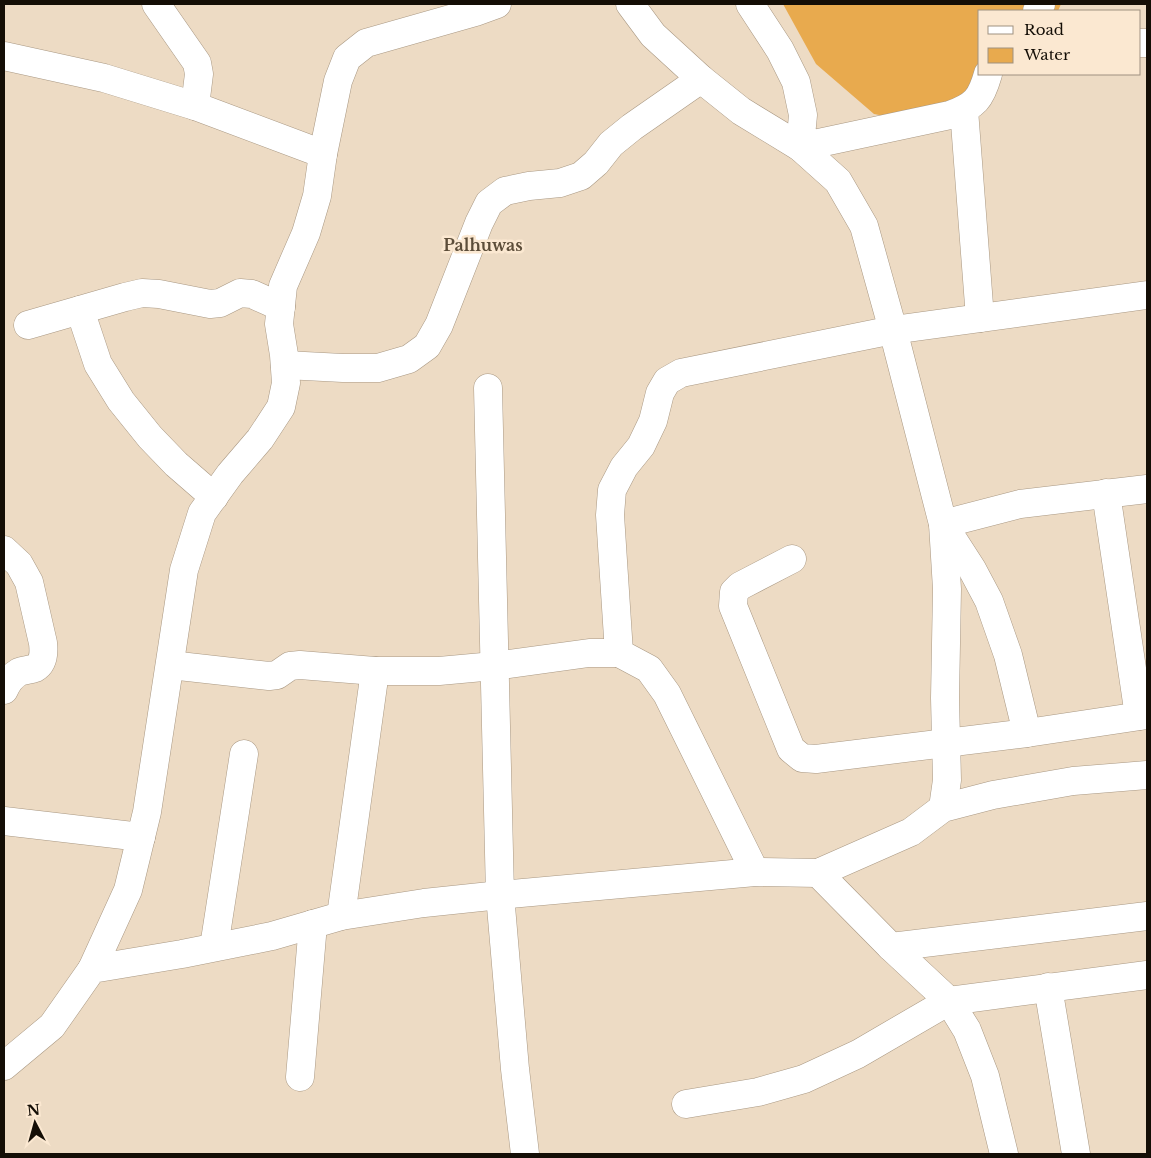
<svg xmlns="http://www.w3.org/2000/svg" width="1151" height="1158" font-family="'Libre Baskerville',serif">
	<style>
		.water { fill: #e8aa4e }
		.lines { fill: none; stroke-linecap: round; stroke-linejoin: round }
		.minor-casing { stroke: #a99883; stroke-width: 29 }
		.minor { stroke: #fff; stroke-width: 28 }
		.labels { text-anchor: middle; stroke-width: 5; stroke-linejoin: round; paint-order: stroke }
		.quarter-label { font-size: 16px; font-weight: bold; fill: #5c4d39; stroke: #fbe8d1 }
	</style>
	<rect width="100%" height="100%" fill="#eddbc4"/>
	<path class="water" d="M783 4H1061L1058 11H980V74H1002L948 128 874 114 816 64Z"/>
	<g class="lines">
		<g class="minor-casing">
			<g id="minor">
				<path d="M156 4 197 63 199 74 195 106"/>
				<path d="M630 4 653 35 701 79 741 111 800 147 838 181 864 226 893 330 943 524 947 589 945 698 947 780 943 808"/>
				<path d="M750 4 780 50 796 82 803 115 800 147 950 115C975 106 981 99 988 74"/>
				<path d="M1037 11 1041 4"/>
				<path d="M1140 43H1147"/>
				<path d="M4 56 104 78 195 106 323 154"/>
				<path d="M964 110 980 318"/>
				<path d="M80 310 98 364 121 401 150 437 176 464 214 497"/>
				<path d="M28 325 125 297 142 293 159 294 210 304 220 303 240 293 252 294 281 307"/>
				<path d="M285 365 343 368H378L409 359 427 346 439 325 479 223 489 203 505 191 529 186 560 183 581 176 596 163 611 144 632 127 701 79"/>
				<path d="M488 388 500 895 515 1069 525 1154"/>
				<path d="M1106 493 1139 716"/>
				<path d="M4 550 19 564 29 582 43 643C44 652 44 663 35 668 30 670 24 670 19 672 12 676 7 683 4 690"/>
				<path d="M792 559 740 586 734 592 733 606 791 749 802 758 816 759 1027 733 1147 715"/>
				<path d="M170 665 269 676 277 675 290 666 300 665 375 671"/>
				<path d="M1027 733 1008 655 989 601 972 569 943 524 1020 504 1147 489"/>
				<path d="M4 821 141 837"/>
				<path d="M755 872 667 694 649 669 619 653 610 515 612 490 624 467 641 446 653 421 660 393 667 381 681 373 893 330 1147 295"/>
				<path d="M818 873 891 947 949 1001 967 1030 985 1076 1004 1154"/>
				<path d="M341 916 375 671H439L494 666 589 653H619"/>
				<path d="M214 947 244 754"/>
				<path d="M891 947 1147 916"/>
				<path d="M92 969 128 890 147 812 184 570 202 513 230 474 260 439 281 407 286 383 284 355 279 324 283 286 306 233 317 196 323 154 338 81 347 58 366 43 475 12 497 4"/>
				<path d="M1048 987 1076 1154"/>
				<path d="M4 1066 52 1026 92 969 182 954 272 936 341 916 424 903 500 895 755 872 818 873 911 832 943 808 993 795 1073 781 1147 775"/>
				<path d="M300 1077 313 924"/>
				<path d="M686 1104 758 1092 804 1079 858 1054 949 1001 1147 975"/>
			</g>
		</g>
		<use href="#minor" class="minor"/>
	</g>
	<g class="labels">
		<g class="quarter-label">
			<text x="483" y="251">Palhuwas</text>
		</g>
	</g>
	<rect width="1151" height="1158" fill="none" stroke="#140e06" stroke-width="10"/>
	<rect x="978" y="10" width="162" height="65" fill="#fbe8d1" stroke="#9f9180"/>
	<rect x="988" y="26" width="25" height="8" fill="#ffffff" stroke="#9f9180"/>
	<text x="1024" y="35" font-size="15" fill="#140e06">Road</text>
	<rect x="988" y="48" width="25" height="15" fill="#e8aa4e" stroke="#9f9180"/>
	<text x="1024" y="60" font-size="15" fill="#140e06">Water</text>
	<g transform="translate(35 1123) rotate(354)" stroke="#fbe8d1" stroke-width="4" paint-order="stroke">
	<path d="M0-4L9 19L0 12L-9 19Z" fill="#140e06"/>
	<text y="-8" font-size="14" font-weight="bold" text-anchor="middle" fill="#140e06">N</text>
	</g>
</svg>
